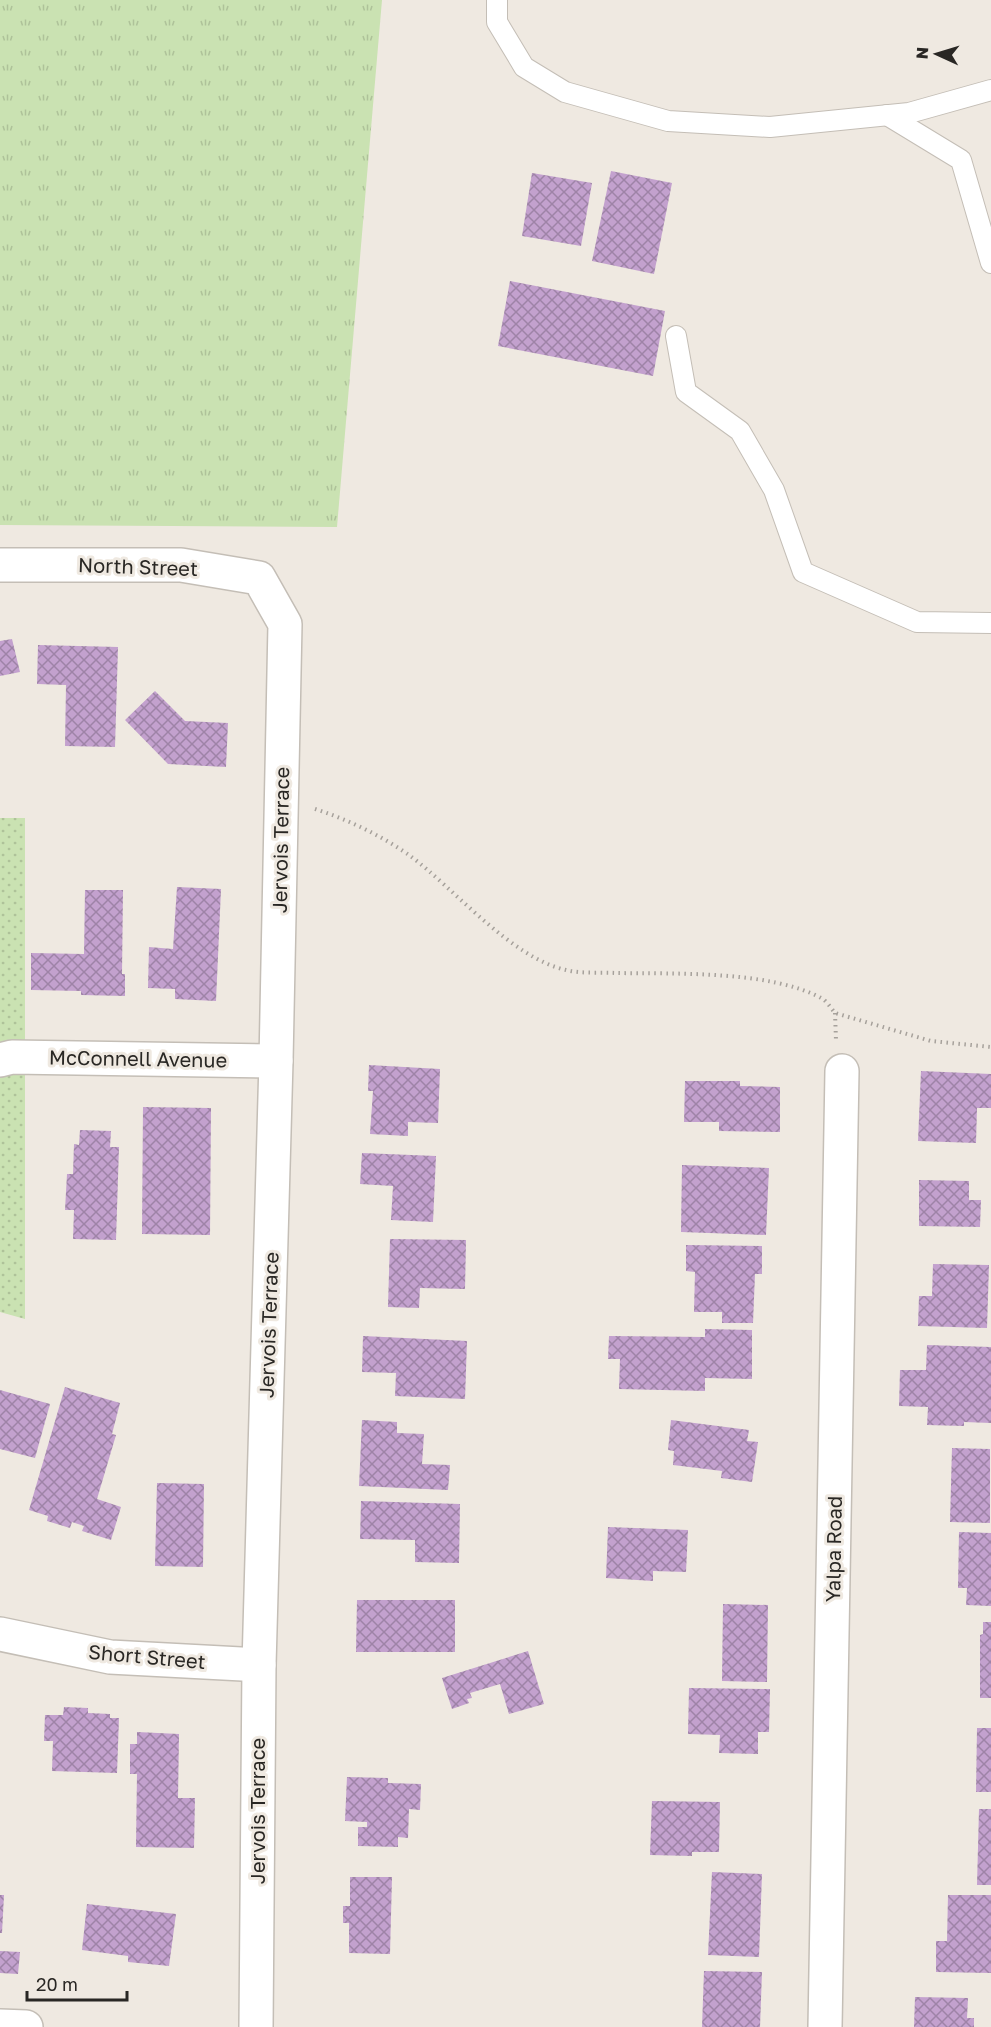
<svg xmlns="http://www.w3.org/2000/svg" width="991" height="2027" font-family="'Golos Text',sans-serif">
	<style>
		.grass { fill: url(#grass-tufts) }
		.park { fill: url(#park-dots) }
		.building { fill: url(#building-cross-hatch) }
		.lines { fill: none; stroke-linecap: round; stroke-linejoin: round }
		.service-casing { stroke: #c4beb6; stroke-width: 22 }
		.minor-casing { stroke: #c4beb6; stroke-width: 36 }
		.path { stroke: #a6a19b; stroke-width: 4; stroke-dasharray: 1.5 4.5; stroke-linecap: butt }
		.service { stroke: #fff; stroke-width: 20 }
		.minor { stroke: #fff; stroke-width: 33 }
		.labels { text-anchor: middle; stroke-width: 6; stroke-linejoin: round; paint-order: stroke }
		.street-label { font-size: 20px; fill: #292724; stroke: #efe9e1 }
	</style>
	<defs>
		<pattern id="grass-tufts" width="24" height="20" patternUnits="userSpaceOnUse" patternTransform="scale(1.5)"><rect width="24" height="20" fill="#cae2b2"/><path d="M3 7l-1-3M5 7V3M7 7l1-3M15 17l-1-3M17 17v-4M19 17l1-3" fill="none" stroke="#aec299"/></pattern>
		<pattern id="park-dots" width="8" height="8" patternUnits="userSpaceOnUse" patternTransform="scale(1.5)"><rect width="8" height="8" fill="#cae2b2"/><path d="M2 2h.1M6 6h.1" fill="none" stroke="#aec299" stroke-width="1.8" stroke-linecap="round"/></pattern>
		<pattern id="building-cross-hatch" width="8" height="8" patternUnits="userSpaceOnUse" patternTransform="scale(1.5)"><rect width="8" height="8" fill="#c3a1ce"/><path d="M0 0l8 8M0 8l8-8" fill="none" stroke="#9e83a7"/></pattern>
	</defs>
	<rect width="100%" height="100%" fill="#efe9e1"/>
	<path class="grass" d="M0 0H382L337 527 0 525Z"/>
	<path class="park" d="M0 818H25V1319L0 1312Z"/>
	<g class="building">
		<path d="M611 171 672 183 654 274 592 261Z"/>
		<path d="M532 173 592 183 581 246 522 236Z"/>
		<path d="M510 281 665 311 653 376 498 346Z"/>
		<path d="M12 639 20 672 0 676V641Z"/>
		<path d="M38 645 118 647 115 747 65 746 66 685 37 684Z"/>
		<path d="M155 691 185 721 228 723 226 767 168 764 125 720Z"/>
		<path d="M177 887 221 889 216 1001 175 999V989L148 988 149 947 173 949Z"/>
		<path d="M85 890H123L122 974H125V996L81 995V991L31 990V953L84 954Z"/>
		<path d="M369 1065 440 1069 438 1123 408 1122V1136L370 1134 373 1091H368Z"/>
		<path d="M921 1071 991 1074V1108H977L976 1143 918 1141Z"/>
		<path d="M685 1081H740V1086L780 1087V1132L719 1131V1122H684Z"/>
		<path d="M143 1107 211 1108 210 1235 142 1234Z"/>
		<path d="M80 1130 111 1131 110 1147H119L116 1240 73 1239 74 1210H65L67 1174H73L74 1144 79 1145Z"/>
		<path d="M362 1153 436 1156 433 1222 391 1220 393 1186 360 1184Z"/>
		<path d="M682 1165 769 1168 766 1235 681 1232Z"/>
		<path d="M919 1180 969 1181V1200H981L980 1227 919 1226Z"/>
		<path d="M390 1239 466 1240 465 1289 420 1288 419 1308 388 1307Z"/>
		<path d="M686 1245 762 1246V1274H755L753 1323H722V1312H694L695 1272 686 1271Z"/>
		<path d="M933 1264 989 1265 987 1328 918 1326 919 1296H932Z"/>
		<path d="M705 1329 752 1330V1379L705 1378V1391L619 1389 620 1359H608L609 1336 705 1337Z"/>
		<path d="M363 1336 467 1341 465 1399 395 1396 396 1373 362 1372Z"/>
		<path d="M927 1345 991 1347V1423L964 1422V1426L927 1425 928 1407 899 1406 900 1370H926Z"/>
		<path d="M65 1387 120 1403 112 1434 116 1435 97 1499 121 1507 111 1540 82 1531 84 1526 72 1522 70 1528 47 1521 48 1516 29 1510Z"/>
		<path d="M0 1390 50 1404 35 1458 0 1449Z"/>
		<path d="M362 1420 397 1422V1433L424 1434 422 1464 450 1465 448 1490 359 1486Z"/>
		<path d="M671 1420 749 1430 747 1441 758 1442 752 1482 721 1478 722 1471 673 1465 674 1451 668 1450Z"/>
		<path d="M952 1448 990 1449V1523L950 1522Z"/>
		<path d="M157 1483 204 1484 203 1567 155 1566Z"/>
		<path d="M361 1501 460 1504 459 1563 415 1562V1540L360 1539Z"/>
		<path d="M608 1527 688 1530 686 1572 653 1571V1581L606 1578Z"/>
		<path d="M959 1532 991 1533V1606L966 1605 967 1588H958Z"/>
		<path d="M357 1600H455V1652H356Z"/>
		<path d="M723 1604 768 1605 767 1682 722 1681Z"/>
		<path d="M983 1622H991V1698H980V1635L983 1634Z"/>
		<path d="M528 1651 544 1704 509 1714 500 1684 470 1693 472 1698 467 1699 469 1703 452 1709 442 1678Z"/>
		<path d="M689 1688 770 1689 769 1732H758V1754L719 1753 720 1735 688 1734Z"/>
		<path d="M64 1707 88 1708V1713L110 1714V1718H119L117 1773 52 1771 53 1741H44L45 1715H63Z"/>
		<path d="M977 1728H991V1792H976Z"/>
		<path d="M137 1732 179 1734 178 1798H195L194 1848 136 1847 137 1774H130V1744H137Z"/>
		<path d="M347 1777 388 1778V1783L421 1784 420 1810 409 1809 408 1838 398 1837V1847L358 1846V1827H367V1822L345 1821Z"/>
		<path d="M652 1801 720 1802 719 1852H692V1856L650 1855Z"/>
		<path d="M979 1809H991V1885H977Z"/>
		<path d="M712 1872 762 1874 759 1957 708 1955Z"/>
		<path d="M350 1877H392L390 1954 349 1953V1923H343V1906H350Z"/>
		<path d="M0 1895H4L2 1933H0Z"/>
		<path d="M948 1895H991V1973L936 1972V1941H947Z"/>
		<path d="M87 1904 176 1914 169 1966 128 1962V1956L82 1950Z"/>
		<path d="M0 1951 20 1952 18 1974 0 1973Z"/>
		<path d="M704 1971 762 1972 760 2027H702Z"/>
		<path d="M915 1997 968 1998 967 2018H974V2027H914Z"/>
	</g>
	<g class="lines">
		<g class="service-casing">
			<g id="service">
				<path d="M497 0V22L524 67 565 92 668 121 770 127 909 113 991 90"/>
				<path d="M887 115 961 160 991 263"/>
				<path d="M676 336 686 392 740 431 774 490 803 572 917 622 991 623"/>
			</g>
		</g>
		<g class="minor-casing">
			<g id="minor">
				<path d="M0 565H181L259 578 285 624 276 1061 259 1665 256 2027"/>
				<path d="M0 1060 12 1057 276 1061"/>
				<path d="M0 1634 110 1657 259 1665"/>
				<path d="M0 2026 26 2027"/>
				<path d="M825 2027 842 1071"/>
			</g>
		</g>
		<g class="path">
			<path d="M315 809C349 820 380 835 409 855 454 888 511 958 566 970 582 974 600 972 616 973 675 974 771 970 823 999 827 1002 831 1008 835 1013L931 1041 991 1047"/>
			<path d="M835 1013 836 1040"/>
		</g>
		<use href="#service" class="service"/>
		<use href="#minor" class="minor"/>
	</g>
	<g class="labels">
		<g class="street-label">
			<text transform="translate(138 567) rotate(2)" y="7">North Street</text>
			<text transform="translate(281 840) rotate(-89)" y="7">Jervois Terrace</text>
			<text transform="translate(138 1059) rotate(1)" y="7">McConnell Avenue</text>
			<text transform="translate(269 1325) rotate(-88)" y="7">Jervois Terrace</text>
			<text transform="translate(834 1549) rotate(-89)" y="7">Yalpa Road</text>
			<text transform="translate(147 1657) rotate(5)" y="7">Short Street</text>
			<text transform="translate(258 1811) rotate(-90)" y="7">Jervois Terrace</text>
		</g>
	</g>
	<g transform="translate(937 54) rotate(274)" stroke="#efe9e1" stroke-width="4.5" paint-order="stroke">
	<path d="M0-4.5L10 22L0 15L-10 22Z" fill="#292724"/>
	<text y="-9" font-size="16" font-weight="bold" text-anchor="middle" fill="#292724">N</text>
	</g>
	<path d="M27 1991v9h100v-9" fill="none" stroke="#292724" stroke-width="3"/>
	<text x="36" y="1991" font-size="18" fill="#292724" stroke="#efe9e1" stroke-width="4.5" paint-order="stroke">20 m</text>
</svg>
